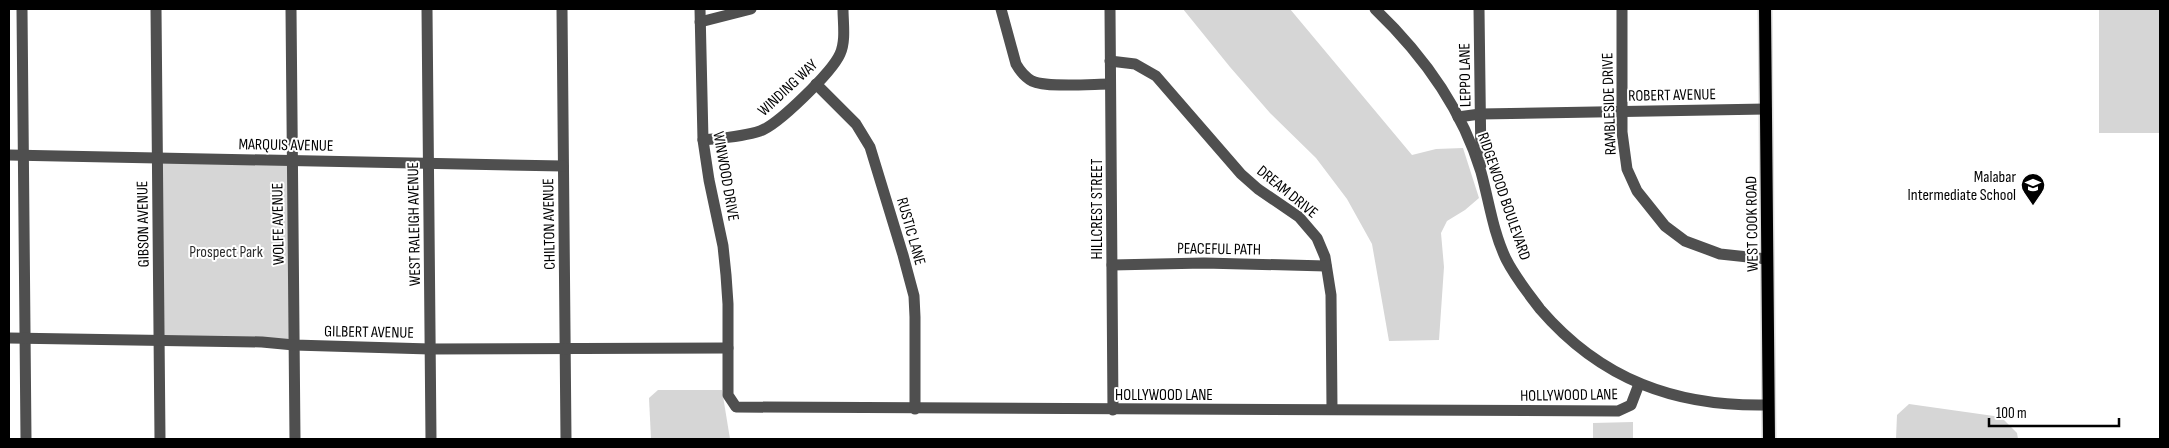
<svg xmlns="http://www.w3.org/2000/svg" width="2169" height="448" font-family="'Sofia Sans Condensed',sans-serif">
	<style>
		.green { fill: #d6d6d6 }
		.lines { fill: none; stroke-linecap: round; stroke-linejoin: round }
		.major-casing { stroke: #dbdbdb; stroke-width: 15 }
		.minor { stroke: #4f4f4f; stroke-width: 11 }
		.major { stroke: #000; stroke-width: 12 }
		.labels { text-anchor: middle; stroke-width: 4; stroke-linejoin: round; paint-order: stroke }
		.street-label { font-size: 16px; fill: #000; stroke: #fff }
		.poi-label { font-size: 16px; fill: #000; stroke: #fff; text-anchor: end }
		.park-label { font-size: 16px; fill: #2d2d2d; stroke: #fff }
	</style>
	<rect width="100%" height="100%" fill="#fff"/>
	<g class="green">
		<path d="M1183 9H1290L1412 155 1436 149 1463 148 1479 198 1465 210 1447 221 1441 233 1444 267 1439 340 1389 341 1372 244 1347 199 1316 158 1270 113 1230 67Z"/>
		<rect x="2099" y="9" width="61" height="124"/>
		<path d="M157 157 293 161 294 345 159 341Z"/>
		<path d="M658 390H722L730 439H651L649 398Z"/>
		<path d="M1909 404 2001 417 2017 433 2018 439H1896L1897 415Z"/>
		<path d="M1633 422V439H1593V423Z"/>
	</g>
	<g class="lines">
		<g class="major-casing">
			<path id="major" d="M1765 9 1769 439"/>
		</g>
		<g class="minor">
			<path d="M22 9 26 439"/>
			<path d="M156 9 160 439"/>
			<path d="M291 9 295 439"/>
			<path d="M427 9 431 439"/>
			<path d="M562 9 566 439"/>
			<path d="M700 9 703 140 709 180 723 246 726 275 728 304V395L736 407 1618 411 1631 405 1639 384"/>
			<path d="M1001 9 1016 64C1020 71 1025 77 1032 81 1046 88 1093 84 1110 84"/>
			<path d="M1110 9 1113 410"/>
			<path d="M1375 9C1422 54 1462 109 1481 172 1489 201 1493 232 1506 259 1515 277 1528 293 1540 309 1601 380 1676 407 1768 405"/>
			<path d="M1479 9 1481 165"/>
			<path d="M1622 9V132L1627 169 1637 191 1665 226 1685 241 1720 254 1767 259"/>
			<path d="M700 22 751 9"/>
			<path d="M1110 61 1135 64 1156 76 1241 174 1258 189 1299 217 1317 238 1325 257 1331 295 1332 409"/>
			<path d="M816 84 856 124 870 147 903 255 914 296 915 317V409"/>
			<path d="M1458 117 1480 114 1766 109"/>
			<path d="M703 140C722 138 742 137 760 131 778 125 832 72 840 54 846 41 843 23 843 9"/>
			<path d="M9 155 563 166"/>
			<path d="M1112 265 1204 263 1326 266"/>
			<path d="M9 338 262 342 294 345 430 349 728 348"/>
		</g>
		<use href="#major" class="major"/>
	</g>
	<defs>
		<g id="school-pin" transform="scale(1.25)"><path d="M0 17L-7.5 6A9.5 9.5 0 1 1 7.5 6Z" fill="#000" stroke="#fff"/><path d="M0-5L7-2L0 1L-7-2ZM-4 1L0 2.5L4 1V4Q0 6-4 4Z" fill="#fff"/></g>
	</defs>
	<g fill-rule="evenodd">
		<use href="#school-pin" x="2033" y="185"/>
	</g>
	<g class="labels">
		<g class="street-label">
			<text transform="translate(1464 75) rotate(-91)" y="6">LEPPO LANE</text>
			<text transform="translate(787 87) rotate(-43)" y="6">WINDING WAY</text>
			<text transform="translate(1672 94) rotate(-1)" y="6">ROBERT AVENUE</text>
			<text transform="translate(1608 104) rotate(-92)" y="6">RAMBLESIDE DRIVE</text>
			<text transform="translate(286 144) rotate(1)" y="6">MARQUIS AVENUE</text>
			<text transform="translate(727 176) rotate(80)" y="6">WINWOOD DRIVE</text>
			<text transform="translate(1288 191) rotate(39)" y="6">DREAM DRIVE</text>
			<text transform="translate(1505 196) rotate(71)" y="6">RIDGEWOOD BOULEVARD</text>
			<text transform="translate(1096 209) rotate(-90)" y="6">HILLCREST STREET</text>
			<text transform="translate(142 224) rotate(-91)" y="6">GIBSON AVENUE</text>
			<text transform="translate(277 224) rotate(-91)" y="6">WOLFE AVENUE</text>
			<text transform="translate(413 224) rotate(-91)" y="6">WEST RALEIGH AVENUE</text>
			<text transform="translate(548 224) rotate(-91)" y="6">CHILTON AVENUE</text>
			<text transform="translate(1751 224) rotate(-91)" y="6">WEST COOK ROAD</text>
			<text transform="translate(912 231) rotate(74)" y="6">RUSTIC LANE</text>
			<text transform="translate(1219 248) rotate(1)" y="6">PEACEFUL PATH</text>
			<text transform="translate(369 331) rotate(1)" y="6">GILBERT AVENUE</text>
			<text x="1164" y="400">HOLLYWOOD LANE</text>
			<text transform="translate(1569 394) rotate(-1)" y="6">HOLLYWOOD LANE</text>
		</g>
		<g class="poi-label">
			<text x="2016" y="182">Malabar<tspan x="2016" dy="18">Intermediate School</tspan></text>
		</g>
		<g class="park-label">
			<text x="226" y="257">Prospect Park</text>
		</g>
	</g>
	<rect width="2169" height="448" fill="none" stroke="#000000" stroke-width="20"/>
	<path d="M1989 418v8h130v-8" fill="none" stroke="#000000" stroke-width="2.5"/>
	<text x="1996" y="418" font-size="15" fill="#000000" stroke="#ffffff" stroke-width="4" paint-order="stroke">100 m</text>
</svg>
